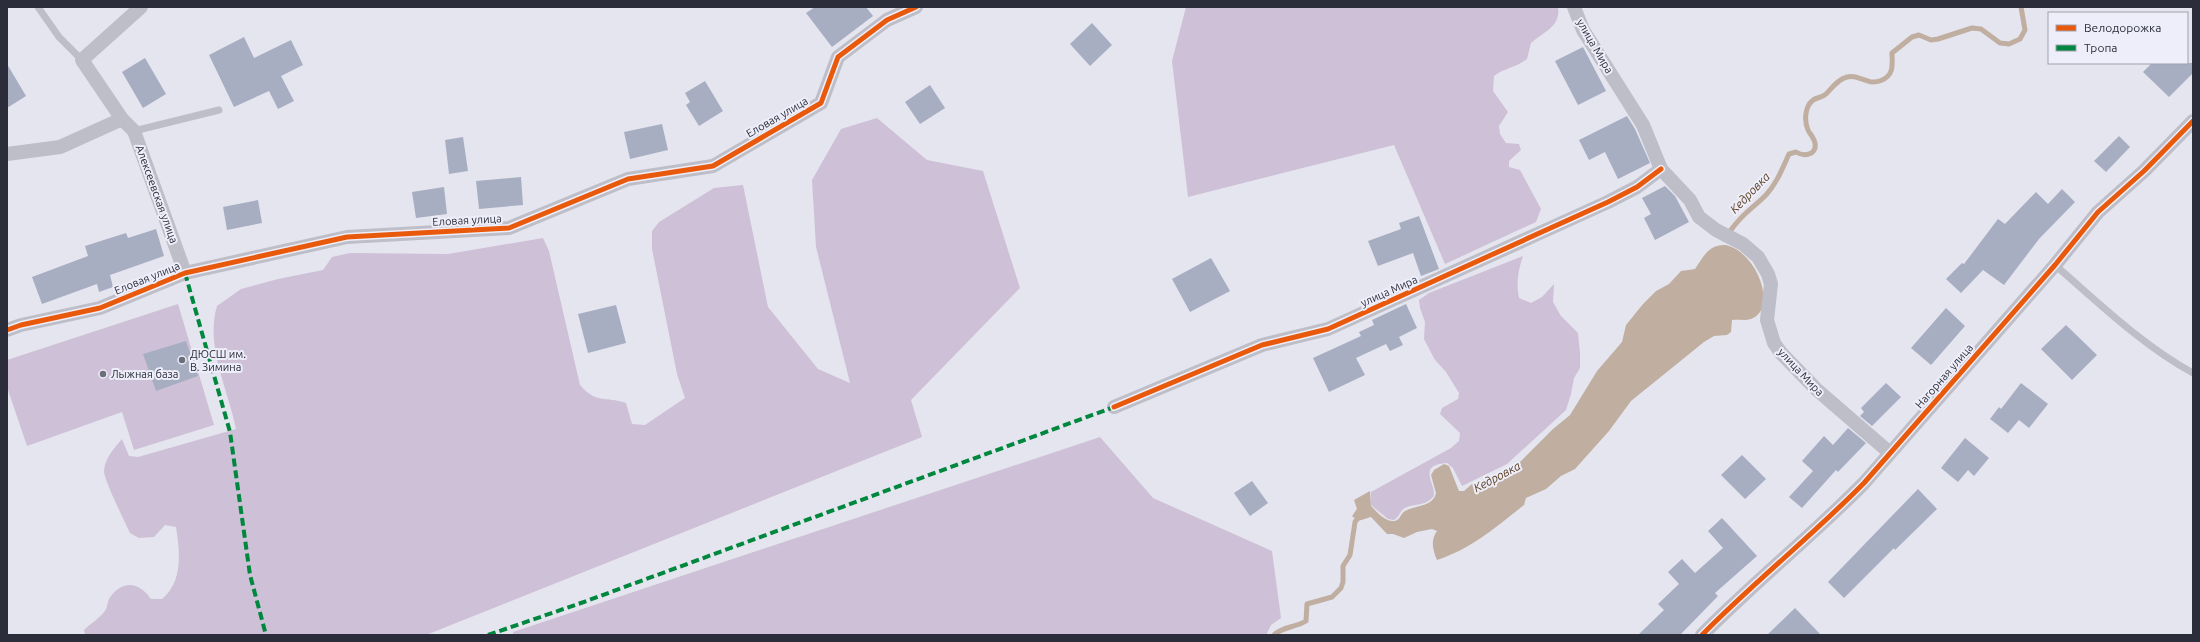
<svg xmlns="http://www.w3.org/2000/svg" width="2200" height="642" font-family="Ubuntu,sans-serif">
	<style>
		.green { fill: #cec0d6 }
		.water { fill: #c0afa1 }
		.lines { fill: none; stroke-linecap: round; stroke-linejoin: round }
		.stream { stroke: #c0afa1; stroke-width: 5 }
		.building { fill: #a7aec2 }
		.service { stroke: #bebec8; stroke-width: 7 }
		.minor { stroke: #bebec8; stroke-width: 14 }
		.quiet { stroke: #00873e; stroke-width: 4; stroke-dasharray: 8 4; stroke-linecap: butt }
		.cycleway-casing { stroke: #eeeefa; stroke-width: 8 }
		.cycleway { stroke: #e8590c; stroke-width: 5 }
		.poi-dot { fill: #6c6e79; stroke: #eeeefa; stroke-width: 1.5 }
		.labels { text-anchor: middle; stroke-width: 4; stroke-linejoin: round; paint-order: stroke }
		.street-label { font-size: 11px; fill: #2b2e3a; stroke: #eeeefa }
		.poi-label { font-size: 11px; fill: #2b2e3a; stroke: #eeeefa; text-anchor: start }
		.water-label { font-size: 12px; font-style: italic; fill: #5b3f21; stroke: #eeeefa }
	</style>
	<rect width="100%" height="100%" fill="#e5e5ef"/>
	<g class="green">
		<path d="M1186 7H1558C1561 27 1543 32 1531 43L1527 59C1515 68 1504 68 1494 76L1493 91 1508 112 1499 126 1500 134 1506 143 1519 144 1521 150 1509 161V167L1520 170 1541 209 1536 222 1445 264 1394 145 1188 197 1172 61Z"/>
		<path d="M877 118 927 160 983 171 1020 288 911 400 922 437 426 635H85L84 630C90 624 100 618 105 611 108 607 107 600 111 596 124 579 140 583 151 599H162C183 582 180 552 176 527L165 525 154 537 139 538 130 533C125 522 104 480 104 471 105 458 114 448 122 439L129 456 138 457 236 429C228 389 205 346 217 306L241 289 278 279 323 270 332 257 350 253 448 254 543 238 549 251 580 385C596 404 605 396 626 403L632 424 645 425 685 398 677 374 652 249V231L659 222 714 188 743 185 768 307 818 369 850 383 816 247 812 180 841 129Z"/>
		<path d="M1523 256C1518 271 1516 282 1519 298L1531 303 1542 297 1554 284 1553 302 1561 316 1578 333 1580 353V368L1574 378 1571 394 1566 410 1507 464 1462 486 1453 468 1447 463C1414 465 1439 487 1433 497 1427 505 1415 504 1407 507 1399 510 1400 517 1394 520L1388 519 1371 505V492L1451 448 1459 441 1460 433 1440 414 1442 408 1458 399 1459 393 1446 372 1435 360 1424 339 1425 322 1420 308 1419 300 1429 293Z"/>
		<path d="M178 304 214 425 134 450 122 412 27 446 7 387V360Z"/>
		<path d="M1100 437 1153 498 1272 551 1281 618 1271 625 1266 635H514L513 632Z"/>
	</g>
	<path class="water" d="M1725 245C1756 250 1779 309 1751 319 1745 321 1739 319 1732 320L1731 332 1727 335 1714 336 1704 342 1631 401 1609 431 1575 469 1561 476 1546 489 1526 498 1524 505C1496 527 1471 549 1437 560 1433 550 1430 541 1437 531L1432 529 1417 532 1404 538 1393 534H1387L1371 517 1358 521 1352 516 1357 509 1354 500 1370 491 1371 506C1376 511 1385 522 1394 521 1400 521 1400 514 1405 511 1416 505 1433 507 1436 493L1431 475 1434 470 1444 464 1449 466 1459 491H1464L1472 484 1504 472 1518 464 1553 429 1570 415 1597 371 1622 342 1626 325 1643 304 1656 291 1669 284 1681 271 1695 269C1704 256 1708 245 1725 245Z"/>
	<g class="lines">
		<g class="stream">
			<path d="M1731 230C1742 214 1753 208 1766 195 1777 183 1782 169 1789 154L1796 152C1804 157 1817 155 1815 143 1814 138 1810 134 1808 130 1804 121 1805 107 1812 101 1816 97 1822 98 1826 94 1832 88 1838 79 1847 77 1855 75 1860 79 1868 81 1875 84 1888 80 1891 71 1893 66 1892 58 1892 53L1912 37 1919 35 1931 40 1938 39 1972 28 1981 29 2000 43 2009 44 2020 39 2025 30 2021 7"/>
			<path d="M1274 635C1283 626 1295 628 1306 621L1307 604 1332 597 1341 588 1343 582V566L1350 555 1355 522 1360 515"/>
		</g>
	</g>
	<g class="building">
		<path d="M815 7H866L873 16 832 47 806 13Z"/>
		<path d="M1092 23 1112 45 1090 66 1070 44Z"/>
		<path d="M244 37 254 58 291 40 303 65 281 76 294 101 278 109 269 91 234 107 209 55Z"/>
		<path d="M1583 47 1606 91 1578 105 1555 61Z"/>
		<path d="M145 58 166 94 143 108 122 72Z"/>
		<path d="M2152 63H2193V73L2169 97 2143 72Z"/>
		<path d="M7 64 26 96 7 108Z"/>
		<path d="M705 81 723 111 699 126 686 105 690 102 685 93Z"/>
		<path d="M930 85 945 108 920 124 905 102Z"/>
		<path d="M1627 116 1635 129 1650 163 1618 179 1605 152 1589 160 1579 140Z"/>
		<path d="M662 124 668 150 630 159 624 132Z"/>
		<path d="M2119 136 2130 147 2106 172 2094 161Z"/>
		<path d="M463 137 468 171 449 174 445 140Z"/>
		<path d="M521 177 523 205 479 209 476 181Z"/>
		<path d="M1665 186 1675 196 1689 222 1655 240 1644 218 1651 214 1642 198Z"/>
		<path d="M444 187 447 214 416 218 412 192Z"/>
		<path d="M2062 189 2075 202 2039 239 2004 285 1983 270 1961 293 1946 279 1962 263 1964 264 1998 219 2005 224 2036 192 2048 204Z"/>
		<path d="M258 200 262 223 227 230 223 207Z"/>
		<path d="M1419 216 1439 269 1421 276 1413 253 1378 266 1368 241 1401 229 1399 223Z"/>
		<path d="M156 229 164 256 110 275 113 287 99 292 97 284 42 304 32 277 88 256 85 246 126 233 128 238Z"/>
		<path d="M1211 258 1230 291 1190 312 1172 279Z"/>
		<path d="M1406 304 1417 328 1399 337 1403 345 1390 351 1386 344 1356 358 1365 375 1329 392 1313 358 1361 336 1359 332 1374 325 1372 320Z"/>
		<path d="M616 305 626 343 588 353 578 314Z"/>
		<path d="M1946 308 1965 326 1931 365 1911 348Z"/>
		<path d="M2066 325 2097 355 2072 380 2041 349Z"/>
		<path d="M186 341 198 376 156 391 143 354Z"/>
		<path d="M1886 383 1901 397 1872 426 1860 416 1864 412 1861 408Z"/>
		<path d="M2021 383 2048 404 2029 428 2019 420 2008 433 1990 419 1999 407 2001 409Z"/>
		<path d="M1848 428 1866 443 1838 472 1836 470 1802 508 1789 497 1813 471 1802 461 1824 436 1833 445Z"/>
		<path d="M1965 438 1989 458 1974 476 1968 470 1958 482 1941 468Z"/>
		<path d="M1742 455 1766 479 1745 499 1721 475Z"/>
		<path d="M1252 481 1268 503 1250 516 1234 493Z"/>
		<path d="M1918 489 1937 509 1895 550 1894 548 1844 598 1828 582Z"/>
		<path d="M1722 518 1757 556 1715 593 1718 596 1680 635H1638L1664 610 1658 604 1679 584 1668 572 1682 559 1695 573 1723 548 1708 531Z"/>
		<path d="M1795 608 1821 635H1767Z"/>
	</g>
	<g class="lines">
		<g class="service">
			<path d="M38 7 59 37 82 60"/>
			<path d="M134 131 219 110"/>
			<path d="M2055 265C2099 303 2142 345 2193 373"/>
		</g>
		<g class="minor">
			<path d="M141 7 82 60 122 119 134 131 185 273"/>
			<path d="M1574 7 1583 30 1643 125 1661 169 1690 200 1699 217 1716 230 1743 244 1758 257 1768 274 1771 284 1767 320 1774 343 1781 353 1816 389 1890 453"/>
			<path d="M7 154 60 147 122 119"/>
			<path d="M7 330 21 325 100 308 185 273 347 237 509 228 628 179 713 166 821 103 838 57 887 20 916 7"/>
			<path d="M1114 407 1262 345 1328 329 1608 202 1637 187 1661 169"/>
			<path d="M1702 635C1754 582 1812 536 1864 483L2055 265 2098 212 2144 171 2193 121"/>
		</g>
		<g class="quiet">
			<path d="M185 273 230 432 250 575 266 635"/>
			<path d="M488 635 581 603 1114 407"/>
		</g>
		<g class="cycleway-casing">
			<g id="cycleway">
				<path d="M7 330 21 325 100 308 185 273 347 237 509 228 628 179 713 166 821 103 838 57 887 20 916 7"/>
				<path d="M1114 407 1262 345 1328 329 1608 202 1637 187 1661 169"/>
				<path d="M1702 635C1754 582 1812 536 1864 483L2055 265 2098 212 2144 171 2193 121"/>
			</g>
		</g>
		<use href="#cycleway" class="cycleway"/>
	</g>
	<g class="poi-dot">
		<circle cx="182" cy="360" r="4"/>
		<circle cx="103" cy="374" r="4"/>
	</g>
	<g class="labels">
		<g class="street-label">
			<text transform="translate(1595 46) rotate(60)" y="4">улица Мира</text>
			<text transform="translate(777 117) rotate(-30)" y="4">Еловая улица</text>
			<text transform="translate(157 194) rotate(70)" y="4">Алексеевская улица</text>
			<text transform="translate(467 220) rotate(-3)" y="4">Еловая улица</text>
			<text transform="translate(147 278) rotate(-22)" y="4">Еловая улица</text>
			<text transform="translate(1389 291) rotate(-24)" y="4">улица Мира</text>
			<text transform="translate(1801 372) rotate(47)" y="4">улица Мира</text>
			<text transform="translate(1944 376) rotate(-49)" y="4">Нагорная улица</text>
		</g>
		<g class="poi-label">
			<text x="190" y="358">ДЮСШ им.<tspan x="190" dy="13">В. Зимина</tspan></text>
			<text x="111" y="378">Лыжная база</text>
		</g>
		<g class="water-label">
			<text transform="translate(1750 193) rotate(-46)" y="4">Кедровка</text>
			<text transform="translate(1497 477) rotate(-28)" y="4">Кедровка</text>
		</g>
	</g>
	<rect width="2200" height="642" fill="none" stroke="#2b2e3a" stroke-width="16"/>
	<rect x="2048" y="12" width="140" height="52" fill="#eeeefa" stroke="#a0a1ad"/>
	<rect x="2056" y="25" width="20" height="6" fill="#e8590c" stroke="#a0a1ad"/>
	<text x="2084" y="32" font-size="12" fill="#2b2e3a">Велодорожка</text>
	<rect x="2056" y="45" width="20" height="6" fill="#00873e" stroke="#a0a1ad"/>
	<text x="2084" y="52" font-size="12" fill="#2b2e3a">Тропа</text>
</svg>
